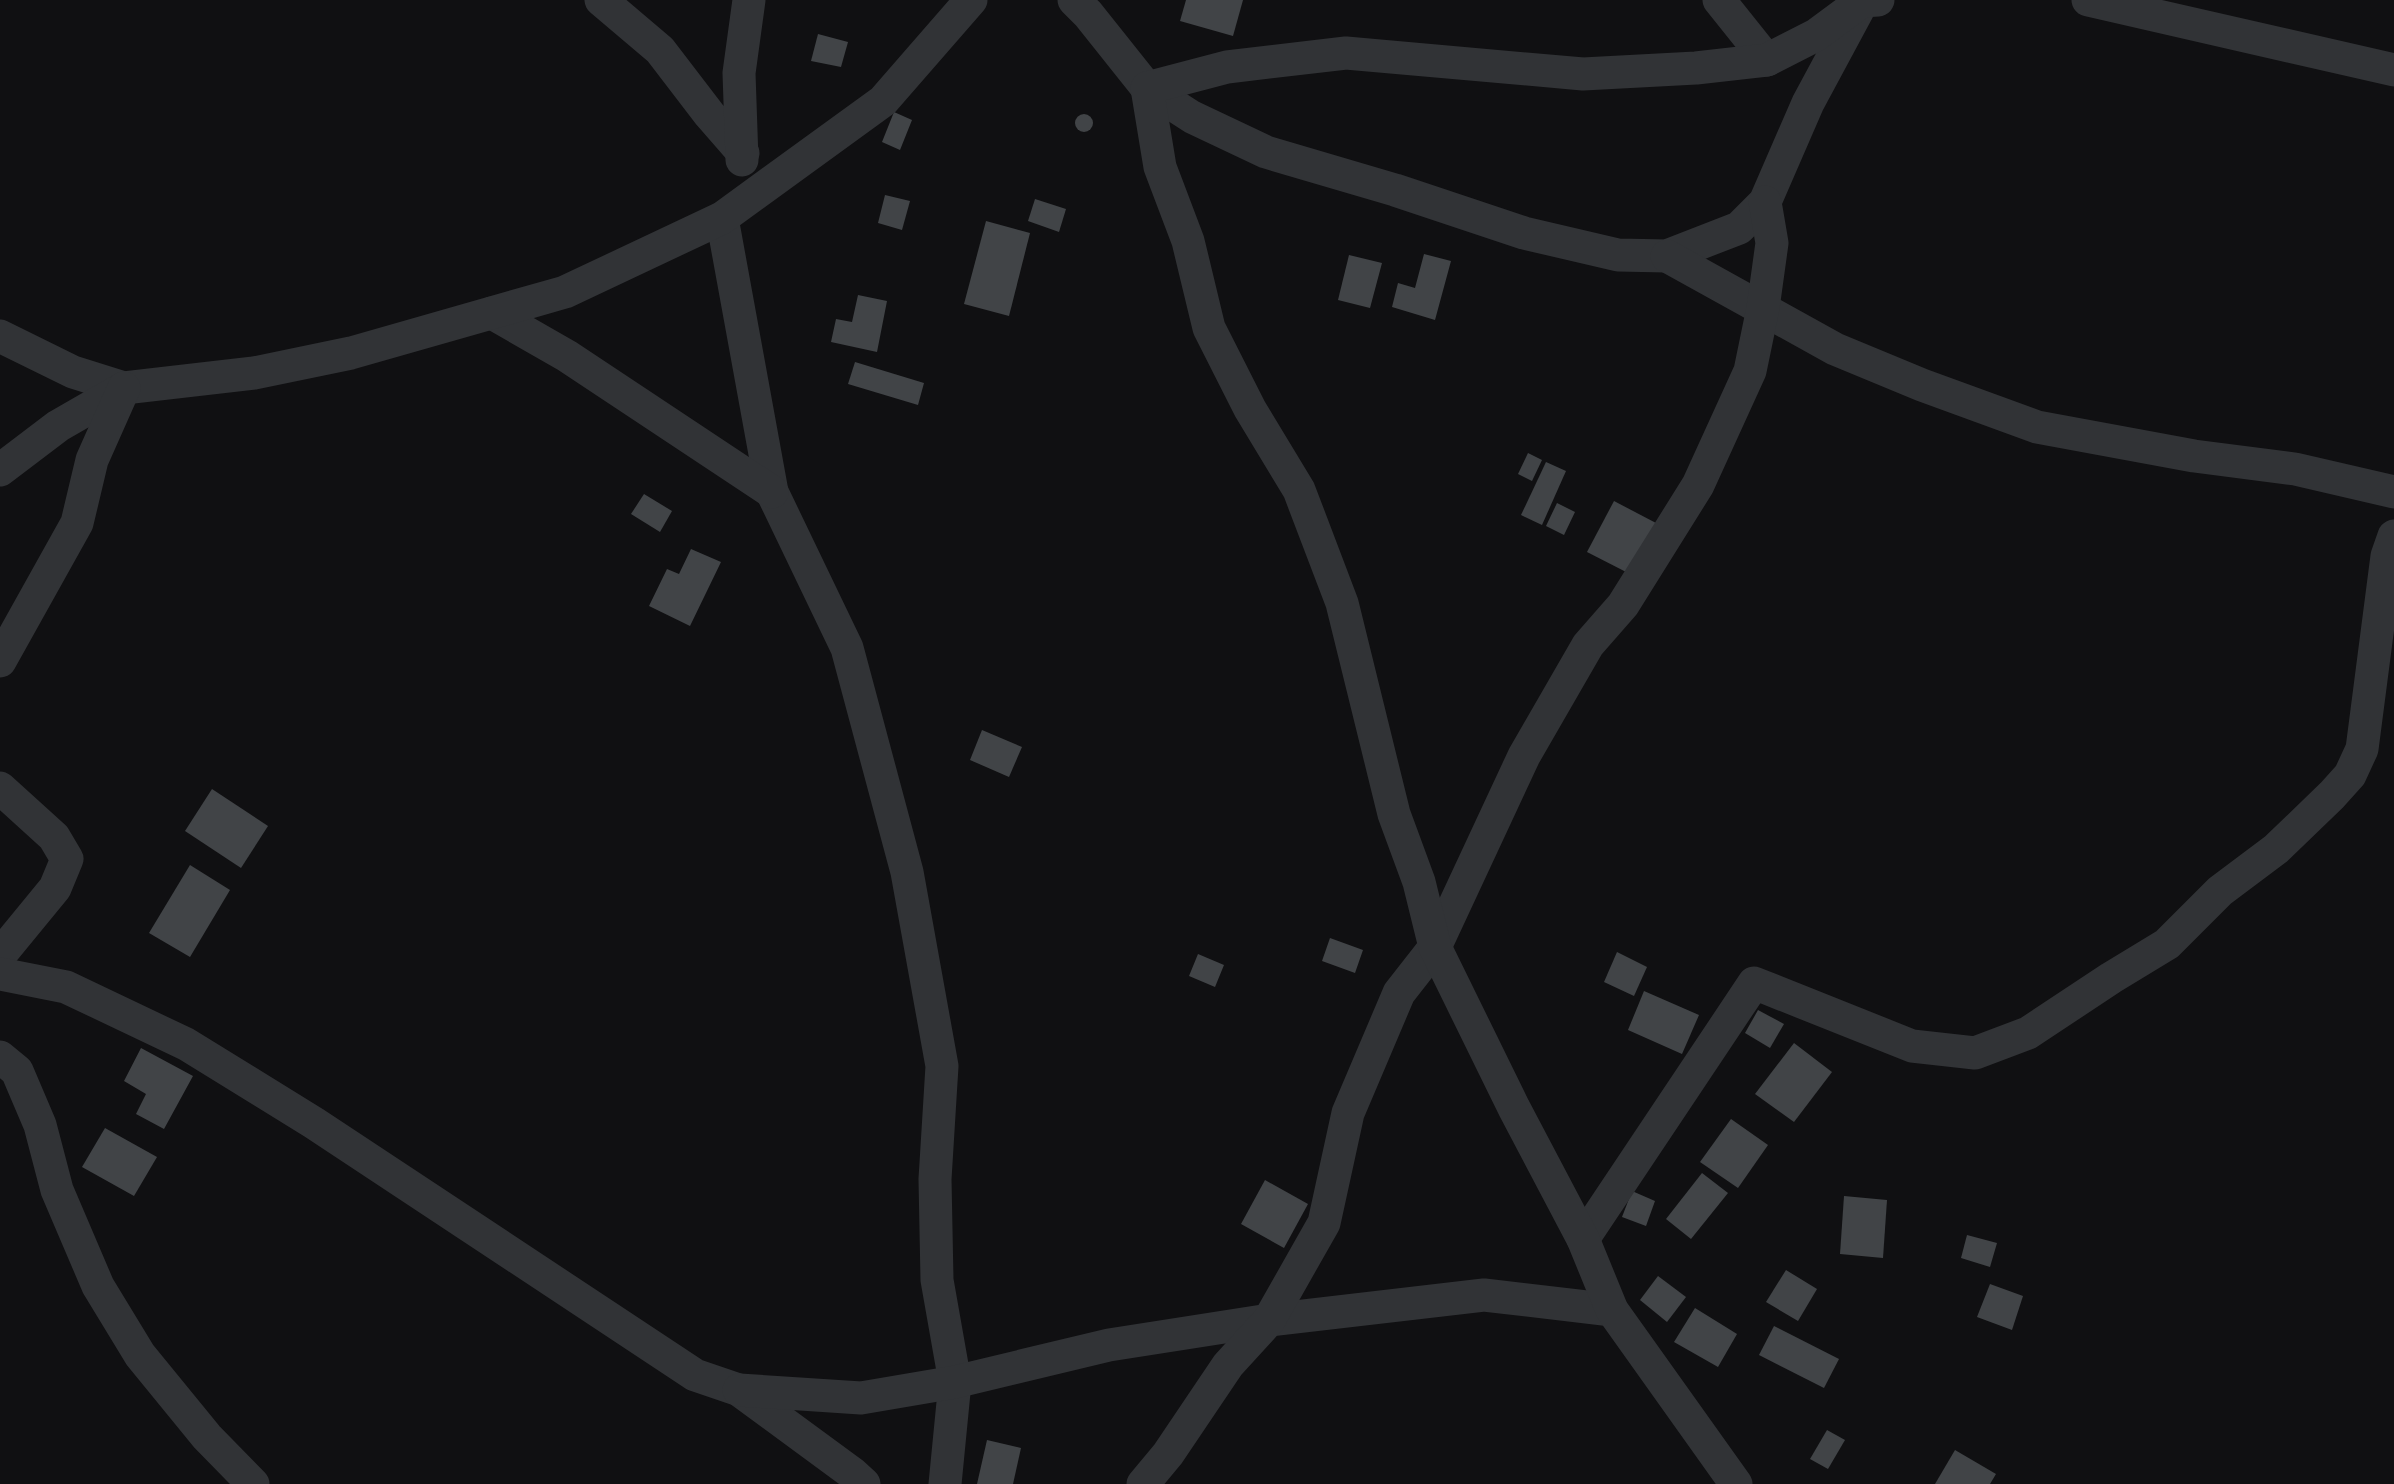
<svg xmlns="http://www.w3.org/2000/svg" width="2394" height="1484" font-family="'Fira Sans Condensed',sans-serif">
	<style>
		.building { fill: #414447 }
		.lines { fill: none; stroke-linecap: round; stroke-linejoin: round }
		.street { stroke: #313336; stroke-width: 33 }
	</style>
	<rect width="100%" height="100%" fill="#101012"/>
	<g class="building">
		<path d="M1186 0H1243L1233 36 1180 21Z"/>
		<path d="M818 34 848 42 841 67 811 61Z"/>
		<path d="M894 112 912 120 900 150 882 142Z"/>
		<circle cx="1084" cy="123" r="9"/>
		<path d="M885 195 910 201 902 230 878 223Z"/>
		<path d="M1035 199 1066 209 1059 232 1028 221Z"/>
		<path d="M986 221 1030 233 1009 316 964 304Z"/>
		<path d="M1424 254 1451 261 1435 320 1392 307 1398 283 1415 288Z"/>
		<path d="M1349 255 1382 263 1370 308 1338 300Z"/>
		<path d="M858 295 887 301 877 352 831 342 836 319 852 322Z"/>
		<path d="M855 362 924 383 918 405 848 384Z"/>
		<path d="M1528 453 1542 460 1532 481 1518 474Z"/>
		<path d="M1546 462 1566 471 1542 525 1521 515Z"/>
		<path d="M644 494 672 511 660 532 631 514Z"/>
		<path d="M1614 501 1656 523 1630 574 1587 552Z"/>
		<path d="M1557 503 1575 512 1564 535 1546 526Z"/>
		<path d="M691 549 721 562 690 626 649 606 667 569 679 574Z"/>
		<path d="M982 730 1022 747 1009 777 970 760Z"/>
		<path d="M212 789 268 826 241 868 185 831Z"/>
		<path d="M190 865 230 890 190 957 149 933Z"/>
		<path d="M1330 938 1363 950 1355 973 1322 961Z"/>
		<path d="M1617 952 1647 967 1634 996 1604 982Z"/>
		<path d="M1198 954 1224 965 1215 987 1189 976Z"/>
		<path d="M1644 991 1699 1015 1682 1054 1628 1030Z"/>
		<path d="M1758 1010 1784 1024 1770 1048 1745 1033Z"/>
		<path d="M1794 1043 1832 1072 1794 1122 1755 1094Z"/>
		<path d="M141 1048 193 1076 164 1129 136 1114 146 1094 124 1081Z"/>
		<path d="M1731 1119 1768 1145 1738 1188 1700 1162Z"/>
		<path d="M105 1128 157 1157 134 1196 82 1167Z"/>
		<path d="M1702 1173 1728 1193 1691 1239 1666 1219Z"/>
		<path d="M1265 1180 1308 1204 1284 1248 1241 1224Z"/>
		<path d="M1632 1191 1655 1201 1646 1226 1622 1217Z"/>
		<path d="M1844 1196 1887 1200 1883 1258 1840 1254Z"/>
		<path d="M1967 1235 1997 1243 1990 1267 1961 1258Z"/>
		<path d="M1786 1270 1817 1289 1798 1321 1766 1302Z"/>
		<path d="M1658 1276 1686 1297 1667 1322 1640 1300Z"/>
		<path d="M1990 1284 2023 1296 2012 1330 1977 1317Z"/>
		<path d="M1695 1308 1737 1334 1718 1367 1674 1342Z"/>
		<path d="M1774 1326 1839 1359 1824 1388 1759 1355Z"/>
		<path d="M1827 1430 1845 1440 1828 1469 1810 1459Z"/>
		<path d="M987 1440 1021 1448 1013 1484H977Z"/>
		<path d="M1955 1450 1996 1474 1990 1484H1935Z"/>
	</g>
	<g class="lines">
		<g class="street">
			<path d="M601 0 660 50 709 114 743 153"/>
			<path d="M1074 0 1088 14 1147 88 1192 117 1266 152 1395 190 1524 233 1618 255 1667 256 1739 228 1765 202 1808 103 1858 10"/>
			<path d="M1719 0 1767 60"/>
			<path d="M2088 0 2394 70"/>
			<path d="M742 160 739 73 749 0"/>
			<path d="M722 218 772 492 847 648 907 872 942 1066 935 1179 937 1280 955 1382 945 1484"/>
			<path d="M1667 256 1835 349 1922 385 2037 427 2194 456 2295 469 2394 492"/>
			<path d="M492 313 567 356 772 492"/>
			<path d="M0 336 73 372 124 388"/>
			<path d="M0 470 58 426 124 388 254 373 351 353 565 292 722 218 883 101 971 0"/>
			<path d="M0 661 77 523 92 460 124 388"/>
			<path d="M0 788 54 837 67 859 55 888 0 955"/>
			<path d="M0 974 66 987 186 1044 314 1123 695 1375 739 1390 852 1473 864 1484"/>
			<path d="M0 1057 17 1071 40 1125 57 1190 98 1286 140 1355 207 1437 253 1484"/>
			<path d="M1583 1239 1754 983 1912 1046 1975 1053 2028 1033 2111 978 2167 944 2220 891 2276 849 2332 795 2350 775 2362 749 2387 556 2394 536"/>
			<path d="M739 1390 861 1398 955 1382 1109 1345 1269 1320 1484 1295 1612 1310"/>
			<path d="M1143 1484 1168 1454 1228 1365 1269 1320 1324 1223 1348 1113 1399 993 1435 947 1524 756 1588 645 1623 605 1698 485 1750 371 1763 308 1772 243 1765 202"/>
			<path d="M1736 1484 1612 1310 1583 1239 1514 1108 1435 947 1419 882 1394 814 1342 603 1299 490 1250 409 1209 328 1188 241 1160 167 1147 88 1227 67 1346 53 1583 74 1696 68 1767 60 1816 35 1862 1 1878 0"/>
		</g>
	</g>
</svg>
